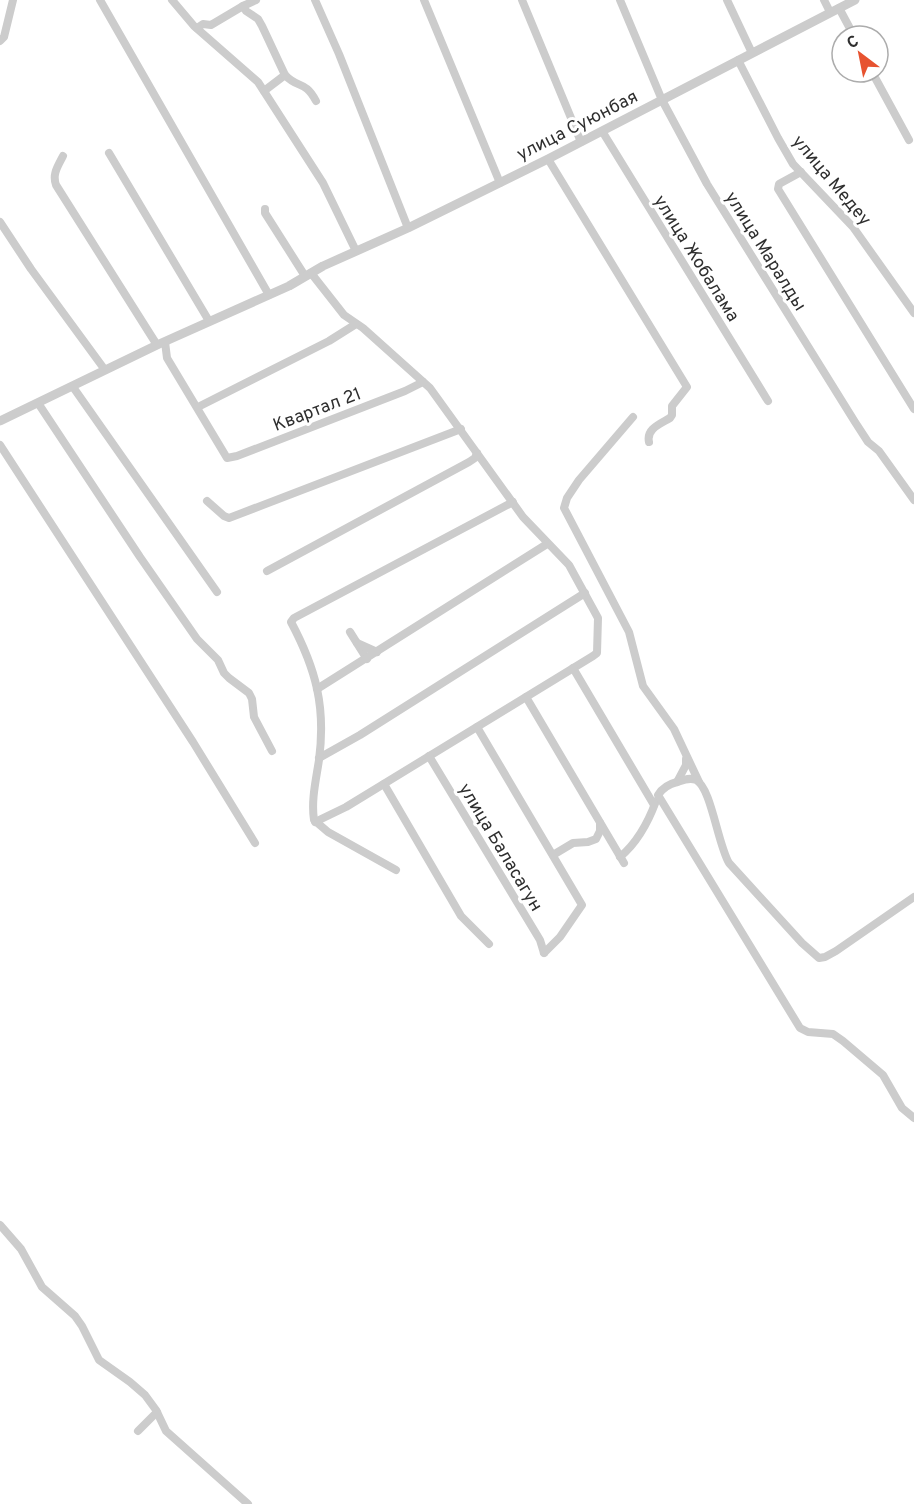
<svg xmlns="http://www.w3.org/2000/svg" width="914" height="1504" font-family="Overpass,sans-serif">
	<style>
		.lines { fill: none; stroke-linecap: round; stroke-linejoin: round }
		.minor { stroke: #ccc; stroke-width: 8 }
		.tertiary { stroke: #ccc; stroke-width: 9 }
		.labels { text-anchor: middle; stroke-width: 6; stroke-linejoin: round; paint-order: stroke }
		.street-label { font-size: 18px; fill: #2f2f2f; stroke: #fff }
	</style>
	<rect width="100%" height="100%" fill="#fff"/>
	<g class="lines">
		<g class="minor">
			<path d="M100 0 269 295"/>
			<path d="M172 0 194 26 258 82 323 183 356 251"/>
			<path d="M315 0 339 54 408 228"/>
			<path d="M424 0 500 183"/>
			<path d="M522 0 581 142"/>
			<path d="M620 0 662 100 707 184 855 422 868 442 879 451 914 500"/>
			<path d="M727 0 752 53"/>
			<path d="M824 0 830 12"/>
			<path d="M243 6 256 0"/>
			<path d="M839 8 854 36"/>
			<path d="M197 28 203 24 211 25 243 6 246 11 258 19 262 26 285 75 264 91"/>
			<path d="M0 41 4 37 13 0"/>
			<path d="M738 60 778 138 793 164 853 227 914 313"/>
			<path d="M872 72 909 140"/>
			<path d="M285 75C298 89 305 80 316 101"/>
			<path d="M602 131 768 401"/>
			<path d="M109 153 209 321"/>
			<path d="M63 156C58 166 52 174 56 185L157 345"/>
			<path d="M548 159 687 387 672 406V415L670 418C660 424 646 429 649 442"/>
			<path d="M801 172 779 184 778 189 914 409"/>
			<path d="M265 209V213L305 276"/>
			<path d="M0 222 31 269 105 370"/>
			<path d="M311 273 344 315 363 328 430 388 523 517 569 565 598 618 597 653 593 656 346 807 315 822"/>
			<path d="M165 342 167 358 227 458 237 456 405 391 423 382"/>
			<path d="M73 387 217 592"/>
			<path d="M38 403 140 557 197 639 218 660 224 673 229 678 249 693 252 699 254 717 272 751"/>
			<path d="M198 407 329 341 356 324"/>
			<path d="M633 417 579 480 567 498 564 508 629 632 643 686 674 729 699 782"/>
			<path d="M0 445 193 742 255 843"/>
			<path d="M207 501 224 516 229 518 461 429"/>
			<path d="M267 571 469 462 475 458 477 453"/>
			<path d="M350 632 367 659"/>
			<path d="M357 643 377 652"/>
			<path d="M573 668 654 805"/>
			<path d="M317 689 547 544"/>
			<path d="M526 697 624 863"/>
			<path d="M477 727 582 905 560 937 544 953"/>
			<path d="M429 756 540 940 544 953"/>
			<path d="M319 758 360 735 585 593"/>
			<path d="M677 782 686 765V759"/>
			<path d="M384 784 461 916 489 944"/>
			<path d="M553 855 573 843 588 842 596 839 600 831V823"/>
			<path d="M620 857C638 842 648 823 656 801"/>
			<path d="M396 870 328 832 314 820C311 800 316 780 319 760 326 707 316 669 291 622L294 618 513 502"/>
			<path d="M914 897 836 951 825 957 819 958 802 943 729 863C718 845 711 787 696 780 690 777 683 780 677 782 669 784 663 787 658 795L800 1028 808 1032 833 1034 843 1041 883 1075 902 1108 914 1118"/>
			<path d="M0 1225 21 1249 42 1287 75 1316 82 1326 99 1360 130 1382 145 1395 156 1410 166 1431 248 1504"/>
			<path d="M138 1431 157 1412"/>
		</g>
		<path class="tertiary" d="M0 421 157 345 289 286 323 266 408 228 548 159 855 0"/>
	</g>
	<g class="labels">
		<g class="street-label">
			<text transform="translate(577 125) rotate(-27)" y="6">улица Суюнбая</text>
			<text transform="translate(832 180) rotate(50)" y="6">улица Медеу</text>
			<text transform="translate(766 251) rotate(58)" y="6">улица Маралды</text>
			<text transform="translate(697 258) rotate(58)" y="6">улица Жобалама</text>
			<text transform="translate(317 409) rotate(-21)" y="6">Квартал 21</text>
			<text transform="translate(501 847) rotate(59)" y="6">улица Баласагун</text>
		</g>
	</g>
	<g transform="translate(860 54) rotate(328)"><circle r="28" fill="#ffffff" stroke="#acacac" stroke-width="1.5"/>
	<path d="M0-4.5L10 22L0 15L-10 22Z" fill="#e75330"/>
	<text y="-9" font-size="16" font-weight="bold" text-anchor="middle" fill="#2f2f2f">С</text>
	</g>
</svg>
